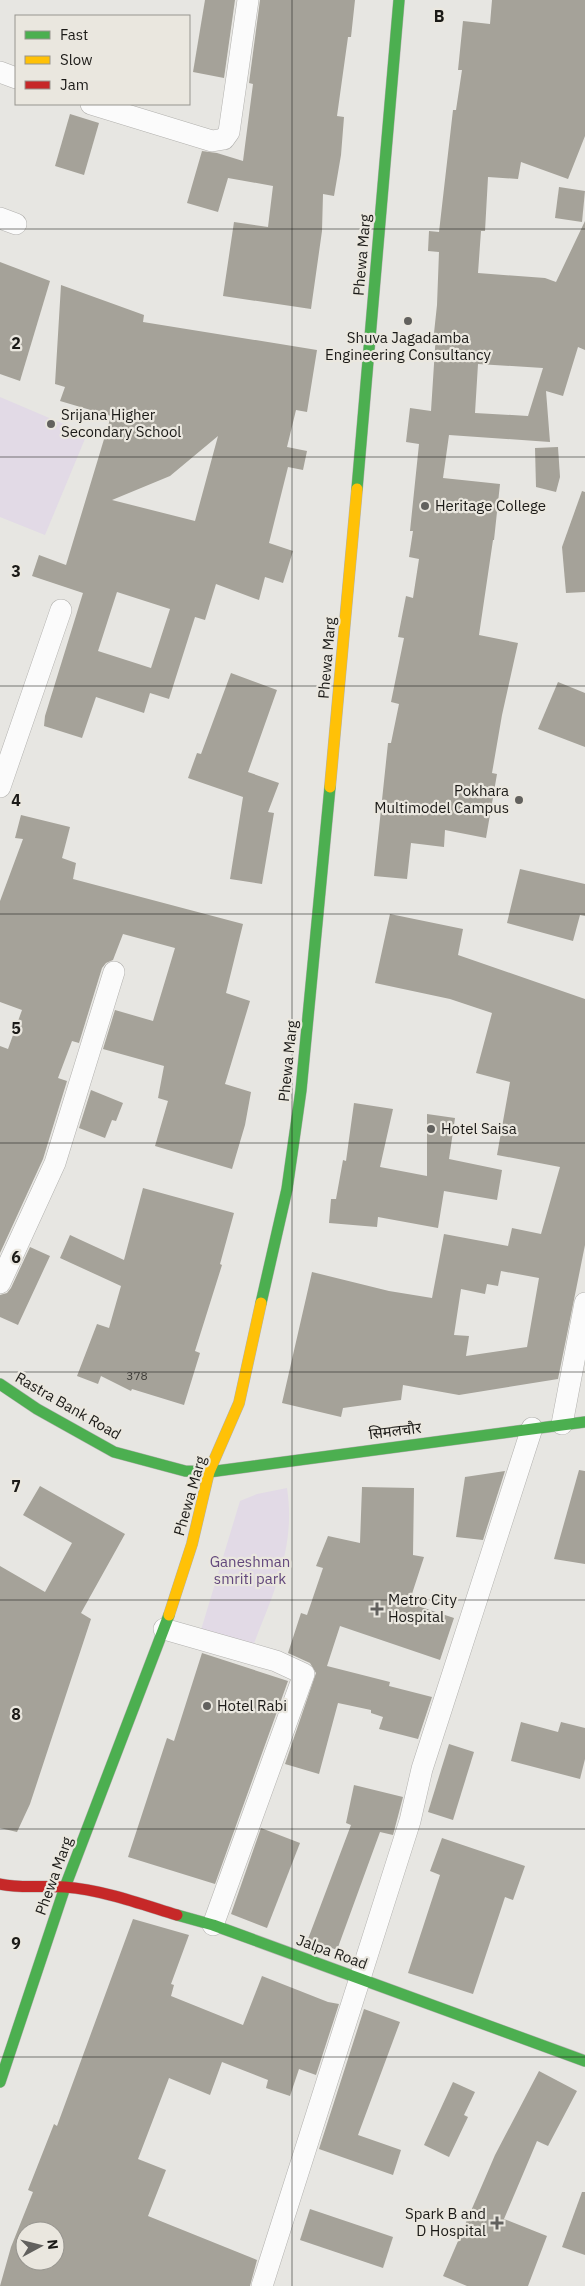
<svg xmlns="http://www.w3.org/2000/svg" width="585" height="2286" font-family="'IBM Plex Sans','Noto Sans Devanagari',sans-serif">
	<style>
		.green { fill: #e2dae6 }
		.building { fill: #a5a299; fill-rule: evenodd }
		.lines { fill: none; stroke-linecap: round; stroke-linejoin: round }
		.street-casing { stroke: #b2b1ae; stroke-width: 22 }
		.fast-casing { stroke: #b2b1ae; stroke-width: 12 }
		.slow-casing { stroke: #b2b1ae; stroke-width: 12 }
		.jam-casing { stroke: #b2b1ae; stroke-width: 12 }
		.street { stroke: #fbfbfb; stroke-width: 21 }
		.fast { stroke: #4caf50; stroke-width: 11 }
		.slow { stroke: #ffc107; stroke-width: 11 }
		.jam { stroke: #c62828; stroke-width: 11 }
		.grid { fill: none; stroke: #1b1a17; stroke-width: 1; stroke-opacity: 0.55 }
		.poi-dot { fill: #62615e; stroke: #eae7df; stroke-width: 2 }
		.labels { text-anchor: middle; stroke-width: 4.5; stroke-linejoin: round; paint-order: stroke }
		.number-label { font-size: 12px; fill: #3e3c38 }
		.street-label { font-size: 15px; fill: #1b1a17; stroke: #eae7df }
		.poi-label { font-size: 15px; fill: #1b1a17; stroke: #eae7df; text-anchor: start }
		.park-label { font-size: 15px; fill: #62477c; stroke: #eae7df }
		.grid-label { font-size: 16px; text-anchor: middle; font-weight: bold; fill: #1b1a17; stroke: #eae7df; stroke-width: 4.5; stroke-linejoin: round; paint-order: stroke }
	</style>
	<rect width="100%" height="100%" fill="#e7e6e2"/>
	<g class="green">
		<path d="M0 397 87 434 45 535 0 517Z"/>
		<path d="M287 1488C296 1547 274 1592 253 1646L201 1630 240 1501 257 1494Z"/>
	</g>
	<g class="building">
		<path d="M205 0H235L224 78 193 72Z"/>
		<path d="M260 0H355L351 37H348L337 116 344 117 341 155 334 196 323 194 322 231 311 309 223 296 234 222 268 227 273 186 228 178 218 212 187 203 202 151 217 153 243 161 253 84 249 83Z"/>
		<path d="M492 0H585V136L568 179 521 162 518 179 488 177 485 231H481L478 273 545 278 556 282 585 221V350L578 347 563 396 546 391 550 442 449 435 443 478 500 484 494 540H493L479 635 518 643 502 715 492 773 497 774 486 838 445 830 444 847 411 843 407 879 374 876 388 743H391L399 704 391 702 404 638 398 637 406 596 413 598 419 559 409 557 413 531H410L419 444 406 442 410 408 431 411 436 333H434L437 305 439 252 428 251 429 231 439 232 453 110H456L462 70H458L463 21 490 24ZM478 364 543 368 528 416 475 413Z"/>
		<path d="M70 114 99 123 84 175 55 166Z"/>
		<path d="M559 187 585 191 582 222 555 218Z"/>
		<path d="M0 262 50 281 20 381 0 374Z"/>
		<path d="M61 285 144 315 143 322 317 350 307 412 296 410 287 447 307 451 303 470 288 467 269 543 293 551 283 583 265 577 259 600 216 584 205 620 195 617 169 699 150 693 144 713 96 697 82 738 44 726 45 716 83 593 32 576 39 555 66 565 111 416 60 401 65 387 55 384ZM218 436 195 521 112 500 170 476ZM117 592 170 609 151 668 98 651Z"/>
		<path d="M558 447 560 477 556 492 536 487 535 448Z"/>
		<path d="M582 491 585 492V592L566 593 562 547Z"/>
		<path d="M231 673 277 690 248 772 279 783 268 812 274 813 262 884 230 879 243 797 188 778 197 753 201 754Z"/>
		<path d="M558 682 585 693V747L538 729Z"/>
		<path d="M21 815 70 827 62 858 76 863 73 879 243 924 226 993 250 1001 225 1084 251 1092 245 1125 232 1169 155 1146 168 1101 158 1098 164 1066 103 1049 115 1010 153 1021 175 948 123 934 113 960 106 963 102 968 79 1043 72 1041 58 1078 67 1081 43 1159 0 1253V1046L8 1049 22 1010 0 1002V901L23 839 15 838Z"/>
		<path d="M520 869 585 884V916L580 915 573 941 507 923Z"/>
		<path d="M390 914 463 929 458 955 585 999V1245L558 1379 459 1395 403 1385 401 1400 343 1408 341 1417 282 1403 312 1272 389 1291 432 1298 444 1234 508 1246 512 1228 541 1234 560 1167 497 1155 510 1082 476 1073 492 1013 450 999 375 983ZM501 1271 539 1278 527 1347 466 1356 469 1336 454 1335 461 1289 485 1294 487 1284 498 1286Z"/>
		<path d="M91 1090 123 1103 116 1121 112 1120 105 1138 79 1128Z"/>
		<path d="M354 1103 393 1109 380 1167 427 1176V1114L455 1118 449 1159 502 1170 497 1200 444 1191 438 1228 378 1217 377 1227 329 1223 331 1199H336L343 1160 346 1161Z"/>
		<path d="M143 1188 234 1213 220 1264 222 1265 195 1351 200 1353 184 1405 132 1389 131 1391 101 1376 98 1384 77 1376 97 1324 109 1328 121 1286 60 1258 70 1235 124 1260Z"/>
		<path d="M30 1247 50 1256 18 1325 0 1317V1295L7 1293 11 1288Z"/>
		<path d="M579 1470 585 1471V1564L554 1559Z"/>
		<path d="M505 1471 483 1540 456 1537 465 1477Z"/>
		<path d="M40 1486 125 1534 81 1613 91 1619 30 1804 17 1832 0 1828V1566L45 1592 72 1543 23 1515Z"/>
		<path d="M362 1487 414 1488 413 1555 424 1557 409 1603 454 1618 440 1660 340 1626 327 1666 390 1682 389 1686 432 1697 418 1739 379 1729 383 1717 371 1713V1710L338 1703 319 1774 285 1764 316 1673 310 1663 288 1653 301 1613 307 1615 323 1568 316 1566 328 1536 360 1543Z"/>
		<path d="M202 1653 288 1681 215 1884 128 1857 167 1738 174 1741Z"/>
		<path d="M521 1722 558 1732 561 1722 585 1728V1759L580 1779 511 1761Z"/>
		<path d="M449 1744 474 1752 453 1820 428 1812Z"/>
		<path d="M354 1785 403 1797 393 1835 380 1832 337 1950 308 1939 351 1825 346 1823Z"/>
		<path d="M261 1828 300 1843 267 1928 231 1914Z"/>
		<path d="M442 1838 525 1866 513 1900 505 1897 473 1994 408 1973 440 1875 430 1871Z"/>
		<path d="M133 1919 189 1935 171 1984 174 1985 171 1996 243 2025 262 1976 328 2002 339 2004 316 2075 299 2069 290 2096 266 2088 268 2080 222 2062 210 2095 169 2078 138 2159 166 2170 148 2216 257 2260 250 2286H0L11 2247 33 2192 28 2190 54 2124 57 2126ZM25 2231H55V2261H25Z"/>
		<path d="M364 2009 400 2022 358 2135 401 2150 393 2175 319 2149Z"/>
		<path d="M539 2071 577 2091 548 2146 537 2141 504 2219 547 2236 528 2286H467L443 2276 495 2155Z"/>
		<path d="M453 2082 475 2092 464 2115 468 2117 449 2157 424 2145Z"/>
		<path d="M582 2192H585V2255L562 2247Z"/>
		<path d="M310 2209 393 2237 383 2268 300 2240Z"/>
	</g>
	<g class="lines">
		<g class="street-casing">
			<g id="street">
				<path d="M0 72 16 78"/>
				<path d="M91 104 212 141 224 139 229 132 248 0"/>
				<path d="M0 218 16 224"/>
				<path d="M0 787 61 610"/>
				<path d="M0 1283 55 1163 114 972"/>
				<path d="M562 1424 585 1303"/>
				<path d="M164 1629 276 1661 304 1674 213 1925"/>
				<path d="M262 2286 410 1821 422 1769 532 1428"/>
			</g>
		</g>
		<g class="fast-casing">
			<g id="fast">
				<path d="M357 489 399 0"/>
				<path d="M261 1303 287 1189 301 1090 330 787"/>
				<path d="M0 1384 37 1409 114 1452 185 1471 209 1472 585 1422"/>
				<path d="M177 1915 213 1925 585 2061"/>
				<path d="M0 2082 65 1887 169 1615"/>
			</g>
		</g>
		<g class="slow-casing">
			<g id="slow">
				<path d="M330 787 357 489"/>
				<path d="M169 1615 192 1544 209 1472 239 1403 261 1303"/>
			</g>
		</g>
		<g class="jam-casing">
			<path id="jam" d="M0 1884C22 1889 43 1885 65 1887 103 1890 141 1904 177 1915"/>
		</g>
		<use href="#street" class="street"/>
		<use href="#fast" class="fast"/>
		<use href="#slow" class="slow"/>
		<use href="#jam" class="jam"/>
	</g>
	<path class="grid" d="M292 0V2286M0 229H585M0 457H585M0 686H585M0 914H585M0 1143H585M0 1372H585M0 1600H585M0 1829H585M0 2057H585"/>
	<g class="poi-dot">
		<circle cx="408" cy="321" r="5"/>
		<circle cx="51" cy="424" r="5"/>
		<circle cx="425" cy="506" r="5"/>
		<circle cx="519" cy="800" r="5"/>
		<circle cx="431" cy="1129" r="5"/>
		<path d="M374.5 1601.5h5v5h5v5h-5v5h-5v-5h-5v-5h5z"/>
		<circle cx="207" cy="1706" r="5"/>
		<path d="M494.5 2215.5h5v5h5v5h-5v5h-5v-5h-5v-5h5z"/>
	</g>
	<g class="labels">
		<g class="number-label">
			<text x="137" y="1380">378</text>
		</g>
		<g class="street-label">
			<text transform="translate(362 255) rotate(-85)" y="5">Phewa Marg</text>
			<text transform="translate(327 658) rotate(-85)" y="5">Phewa Marg</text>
			<text transform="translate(288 1061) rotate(-84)" y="5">Phewa Marg</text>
			<text transform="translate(68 1406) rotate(30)" y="5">Rastra Bank Road</text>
			<text transform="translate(395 1431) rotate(-7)" y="5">सिमलचौर</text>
			<text transform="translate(190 1496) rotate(-74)" y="5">Phewa Marg</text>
			<text transform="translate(54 1876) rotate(-70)" y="5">Phewa Marg</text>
			<text transform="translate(332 1952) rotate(20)" y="5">Jalpa Road</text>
		</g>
		<g class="poi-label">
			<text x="408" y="343" text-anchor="middle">Shuva Jagadamba<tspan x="408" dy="17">Engineering Consultancy</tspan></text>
			<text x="61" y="420">Srijana Higher<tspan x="61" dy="17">Secondary School</tspan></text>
			<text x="435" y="511">Heritage College</text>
			<text x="509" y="796" text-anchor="end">Pokhara<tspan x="509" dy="17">Multimodel Campus</tspan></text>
			<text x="441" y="1134">Hotel Saisa</text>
			<text x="388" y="1605">Metro City<tspan x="388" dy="17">Hospital</tspan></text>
			<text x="217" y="1711">Hotel Rabi</text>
			<text x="486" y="2219" text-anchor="end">Spark B and<tspan x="486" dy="17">D Hospital</tspan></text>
		</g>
		<g class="park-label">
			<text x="250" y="1567">Ganeshman<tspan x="250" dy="17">smriti park</tspan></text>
		</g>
	</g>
	<g class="grid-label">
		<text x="439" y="22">B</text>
		<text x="16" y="349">2</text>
		<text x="16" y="577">3</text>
		<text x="16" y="806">4</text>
		<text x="16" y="1034">5</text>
		<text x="16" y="1263">6</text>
		<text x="16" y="1492">7</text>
		<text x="16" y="1720">8</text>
		<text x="16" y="1949">9</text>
	</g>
	<rect x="15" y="15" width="175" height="90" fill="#eae7df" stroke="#97958f"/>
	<rect x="25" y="31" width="25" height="8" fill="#4caf50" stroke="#97958f"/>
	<text x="60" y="40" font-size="15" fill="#1b1a17">Fast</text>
	<rect x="25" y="56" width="25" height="8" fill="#ffc107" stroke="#97958f"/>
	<text x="60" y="65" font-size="15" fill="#1b1a17">Slow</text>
	<rect x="25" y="81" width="25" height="8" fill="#c62828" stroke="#97958f"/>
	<text x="60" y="90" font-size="15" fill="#1b1a17">Jam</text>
	<g transform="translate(40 2246) rotate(83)"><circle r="24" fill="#eae7df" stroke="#97958f"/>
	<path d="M0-4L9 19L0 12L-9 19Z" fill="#62615e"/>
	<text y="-8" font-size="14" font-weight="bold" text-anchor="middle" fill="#1b1a17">N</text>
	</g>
</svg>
